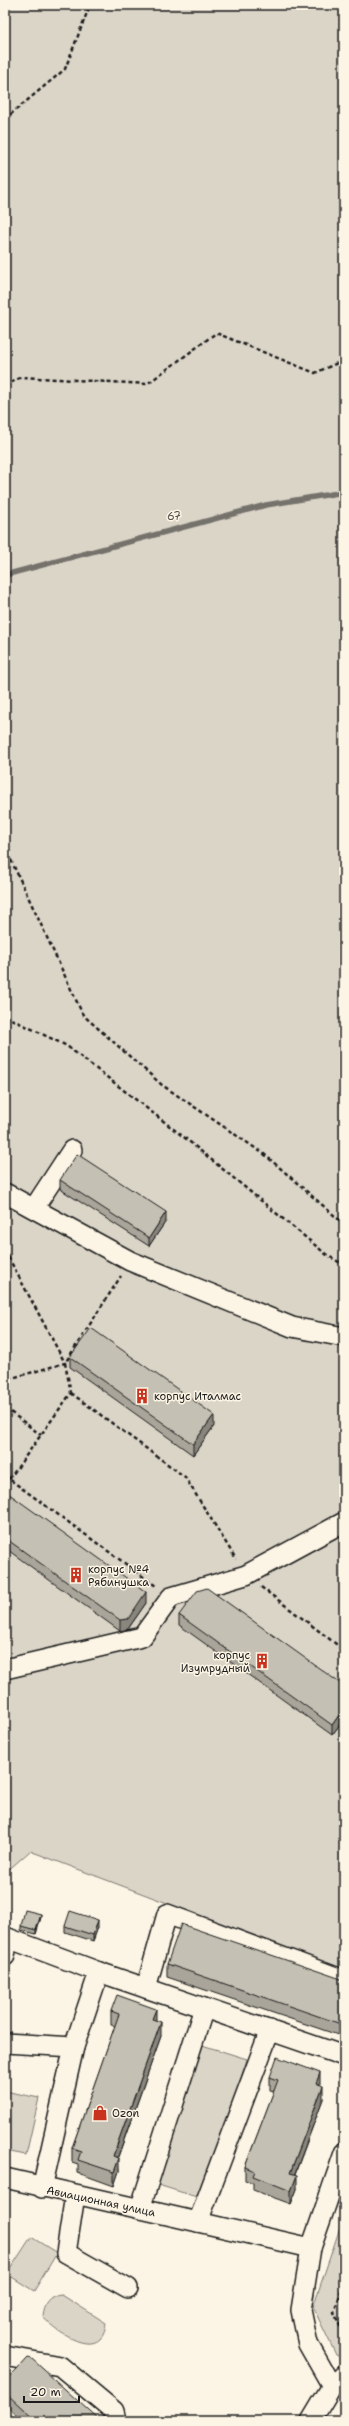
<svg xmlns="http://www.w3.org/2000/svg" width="349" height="2426" font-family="'Shantell Sans',sans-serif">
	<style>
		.green { fill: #dbd5c8; stroke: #7c7872 }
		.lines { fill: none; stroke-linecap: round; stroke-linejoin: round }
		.stream { stroke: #75726c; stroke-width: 5.5 }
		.minor-casing { stroke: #1c1c1c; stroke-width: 22 }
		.path { stroke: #1c1c1c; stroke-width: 2.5; stroke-dasharray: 4 3; stroke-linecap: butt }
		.minor { stroke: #fcf5e5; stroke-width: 19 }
		.wall { fill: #a9a59a; stroke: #1c1c1c }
		.shaded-wall { fill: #89867d; stroke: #1c1c1c }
		.building { fill: #c4c0b3; stroke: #1c1c1c }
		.labels { text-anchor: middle; stroke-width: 3; stroke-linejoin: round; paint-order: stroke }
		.park-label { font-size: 11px; fill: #555450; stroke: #fcf5e5 }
		.poi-label { font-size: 11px; fill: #1c1c1c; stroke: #fcf5e5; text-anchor: start }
		.street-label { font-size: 11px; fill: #1c1c1c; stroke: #fcf5e5 }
	</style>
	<rect width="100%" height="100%" fill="#fcf5e5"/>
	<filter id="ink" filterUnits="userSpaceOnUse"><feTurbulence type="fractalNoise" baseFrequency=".025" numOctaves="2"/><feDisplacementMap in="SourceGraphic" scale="8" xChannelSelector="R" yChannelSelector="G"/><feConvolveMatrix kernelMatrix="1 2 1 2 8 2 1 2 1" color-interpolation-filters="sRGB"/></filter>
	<g filter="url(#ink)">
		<g class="green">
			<path d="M5 5H344V1970L30 1851 5 1873Z"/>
			<path d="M202 2045 247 2059 203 2199 158 2185Z"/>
			<path d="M5 2091 39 2098 26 2155 5 2151Z"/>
			<path d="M344 2216V2359L336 2355 313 2307Z"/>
			<path d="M31 2237 57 2253 34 2291 7 2274Z"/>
			<path d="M62 2295 106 2323C103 2363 57 2334 43 2317 44 2305 50 2296 62 2295Z"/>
		</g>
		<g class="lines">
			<path class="stream" d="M5 575 266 505 344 492"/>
			<g class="minor-casing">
				<g id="minor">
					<path d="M5 1193 130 1261 292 1327 344 1337"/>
					<path d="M34 1208 72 1150"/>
					<path d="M5 1669 142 1637 171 1597 246 1575 344 1522"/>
					<path d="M5 1937 99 1972 344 2056"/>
					<path d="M5 1956 8 1938"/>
					<path d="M146 1988 167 1914 344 1980"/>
					<path d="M270 2030 198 2222 311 2248 344 2153"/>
					<path d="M5 2043 74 2047 99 1972"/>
					<path d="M5 2178 198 2222"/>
					<path d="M42 2188 74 2047"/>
					<path d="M75 2195 66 2253 128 2288"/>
					<path d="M140 2209 204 2008"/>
					<path d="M5 2356 60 2366 114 2411 116 2421"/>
					<path d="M332 2386 344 2374"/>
					<path d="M311 2421 332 2386 308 2344 301 2310 311 2248"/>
				</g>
			</g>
			<g class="path">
				<path d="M255 5H259"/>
				<path d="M5 119 65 69 90 5"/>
				<path d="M5 386 21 377 147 384 216 333 315 373 344 360"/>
				<path d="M5 856 11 860 83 1015 162 1085 264 1154 344 1224"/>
				<path d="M5 1016 67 1046 185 1138 327 1255 344 1265"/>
				<path d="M5 1251 65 1363 5 1380"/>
				<path d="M71 1393 185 1477 236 1559"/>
				<path d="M5 1408 41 1435"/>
				<path d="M5 1476 156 1586"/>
				<path d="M5 1485 71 1393 65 1363 121 1276"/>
				<path d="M261 1587 344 1650"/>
				<path d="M344 2284 334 2312 344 2335"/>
			</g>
			<use href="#minor" class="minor"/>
		</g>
		<g class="wall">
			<path d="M60 1180 166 1221 149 1246 60 1189Z"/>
			<path d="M70 1357 214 1426 193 1455 70 1367Z"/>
			<path d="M5 1491 146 1603 128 1629 120 1631 5 1548Z"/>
			<path d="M179 1615 344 1686V1719L332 1735 179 1625Z"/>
			<path d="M41 1917 36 1934 21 1930V1926Z"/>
			<path d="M65 1926 98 1927 93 1941 65 1932Z"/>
			<path d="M167 1964 344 1980V2037L167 1977Z"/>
			<path d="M111 2011 156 2021 161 2036 118 2157 119 2171 114 2186 78 2173V2164L72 2162V2148L115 2026 111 2025Z"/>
			<path d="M270 2077 320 2085 323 2099 295 2174 297 2189 291 2204 253 2190V2183L245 2180V2167L274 2091 270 2090Z"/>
			<path d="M5 2382 100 2421H22L8 2408 5 2412Z"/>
		</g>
		<g class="shaded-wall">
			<path d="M166 1212V1221L149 1246V1238Z"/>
			<path d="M214 1415V1426L193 1455V1444Z"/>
			<path d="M146 1592V1603L128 1629 120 1631V1620Z"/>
			<path d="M344 1708V1719L332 1735V1725Z"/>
			<path d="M41 1914V1917L36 1934V1930Z"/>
			<path d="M98 1920V1927L93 1941V1935Z"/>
			<path d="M156 2009V2022L152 2019Z"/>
			<path d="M161 2022V2036L113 2170V2156Z"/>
			<path d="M320 2073V2087L316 2083Z"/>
			<path d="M323 2086V2099L290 2186V2173Z"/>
			<path d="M119 2158V2171L114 2186V2172Z"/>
			<path d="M297 2175V2189L291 2204V2191Z"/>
			<path d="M8 2395V2408L5 2412V2398Z"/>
		</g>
		<g class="building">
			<path d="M77 1154 166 1212 149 1238 60 1180Z"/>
			<path d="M91 1328 214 1415 193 1444 70 1357Z"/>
			<path d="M5 1491 146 1592 128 1619 120 1620 5 1538Z"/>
			<path d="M207 1588 344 1686V1708L332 1725 179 1615 197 1591Z"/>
			<path d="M25 1910 41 1914 36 1930 21 1926Z"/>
			<path d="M70 1911 98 1920 93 1935 65 1926Z"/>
			<path d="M181 1924 344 1980V2025L167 1964Z"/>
			<path d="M117 1995 156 2009 152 2019 161 2022 113 2156 119 2158 114 2172 78 2160 81 2151 72 2148 119 2014 111 2011Z"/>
			<path d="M277 2057 320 2073 316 2083 323 2086 290 2173 297 2175 291 2191 253 2176 255 2171 245 2167 278 2080 270 2077Z"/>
			<path d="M27 2358 32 2359 100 2421H36L8 2395 5 2398V2382Z"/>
			<path d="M344 2416V2421H341Z"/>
		</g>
	</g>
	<defs>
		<g id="building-bare" transform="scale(1.2)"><path d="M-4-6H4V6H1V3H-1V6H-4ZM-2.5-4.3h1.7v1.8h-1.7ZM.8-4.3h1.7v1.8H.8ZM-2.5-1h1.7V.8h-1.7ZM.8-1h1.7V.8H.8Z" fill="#c8321e" stroke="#fcf5e5" stroke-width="2.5" paint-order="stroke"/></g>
		<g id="shop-bare" transform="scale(1.2)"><path d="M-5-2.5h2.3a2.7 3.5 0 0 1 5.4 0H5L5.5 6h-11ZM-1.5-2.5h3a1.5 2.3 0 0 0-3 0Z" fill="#c8321e" stroke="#fcf5e5" stroke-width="2.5" paint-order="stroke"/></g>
	</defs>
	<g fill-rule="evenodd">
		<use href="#building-bare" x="142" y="1396"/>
		<use href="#building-bare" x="76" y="1575"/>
		<use href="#building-bare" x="262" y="1661"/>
		<use href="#shop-bare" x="100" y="2113"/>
	</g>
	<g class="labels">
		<g class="park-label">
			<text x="174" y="520">67</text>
		</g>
		<g class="poi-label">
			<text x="154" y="1400">корпус Италмас</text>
			<text x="88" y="1573">корпус №4<tspan x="88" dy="13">Рябинушка</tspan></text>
			<text x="250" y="1659" text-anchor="end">корпус<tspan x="250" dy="13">Изумрудный</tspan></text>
			<text x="112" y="2117">Ozon</text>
		</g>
		<g class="street-label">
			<text transform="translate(101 2201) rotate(12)" y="4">Авиационная улица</text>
		</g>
	</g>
	<rect width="349" height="2426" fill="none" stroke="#fcf5e5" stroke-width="20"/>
	<rect x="10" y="10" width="329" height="2406" fill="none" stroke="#1c1c1c" stroke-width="1.5" filter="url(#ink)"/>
	<path d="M24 2396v6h55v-6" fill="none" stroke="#1c1c1c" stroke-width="2"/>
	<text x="30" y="2396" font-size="12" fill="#1c1c1c" stroke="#fcf5e5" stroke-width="3" paint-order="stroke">20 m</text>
</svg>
